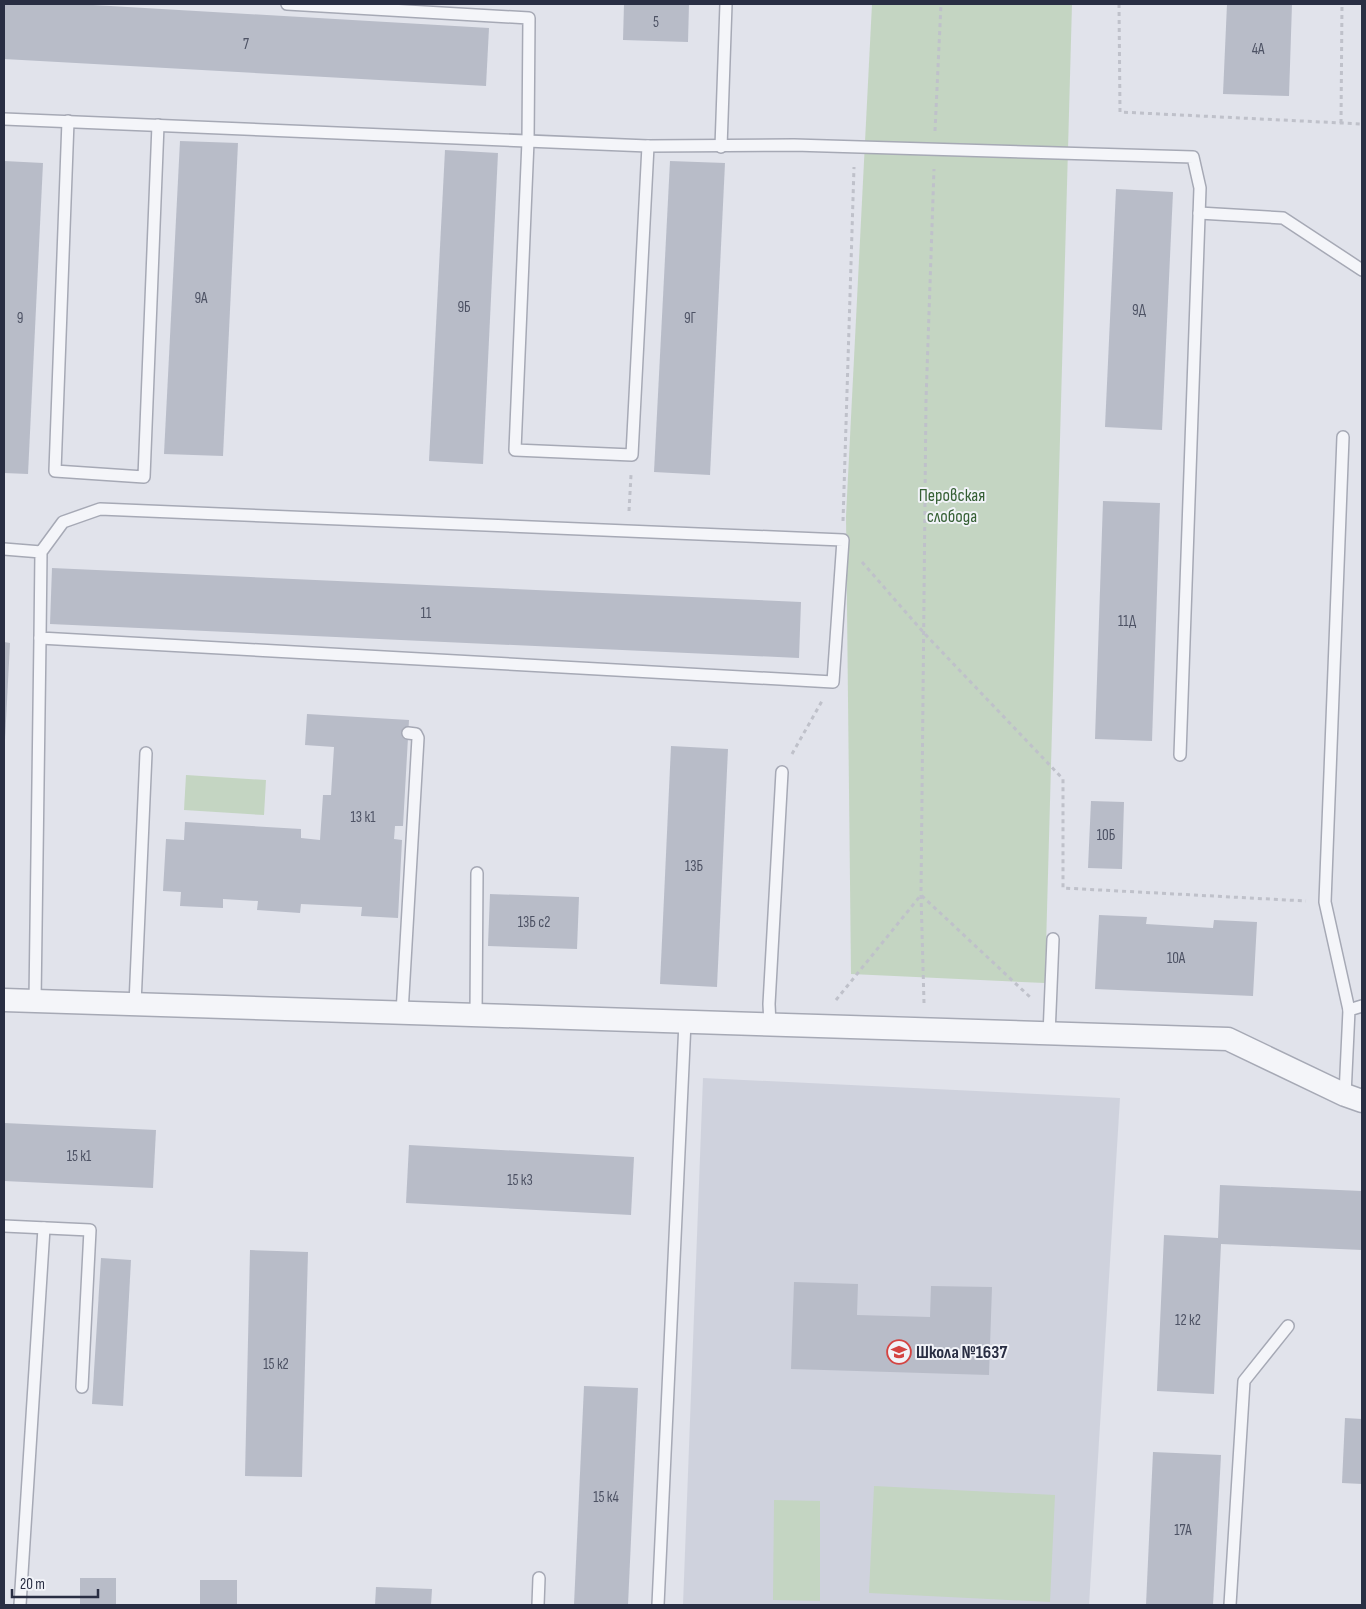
<svg xmlns="http://www.w3.org/2000/svg" width="1366" height="1609" font-family="'Sofia Sans Condensed',sans-serif">
	<style>
		.built { fill: #cfd2dd }
		.green { fill: #c4d5c2 }
		.building { fill: #b8bcc8 }
		.lines { fill: none; stroke-linecap: round; stroke-linejoin: round }
		.service-casing { stroke: #a6a9b5; stroke-width: 14 }
		.minor-casing { stroke: #a6a9b5; stroke-width: 25 }
		.path { stroke: #bfc1ca; stroke-width: 3; stroke-dasharray: 4 4; stroke-linecap: butt }
		.service { stroke: #f4f5f9; stroke-width: 11 }
		.minor { stroke: #f4f5f9; stroke-width: 22 }
		.labels { text-anchor: middle; stroke-width: 4; stroke-linejoin: round; paint-order: stroke }
		.number-label { font-size: 15px; fill: #4d5264 }
		.park-label { font-size: 18px; fill: #366035; stroke: #f1f3f8 }
		.poi-label { font-size: 18px; font-weight: bold; fill: #292e43; stroke: #f1f3f8; text-anchor: start }
	</style>
	<rect width="100%" height="100%" fill="#e1e3eb"/>
	<path class="built" d="M703 1078 1120 1098 1089 1605H683Z"/>
	<g class="green">
		<path d="M872 4H1072L1045 983 851 974 846 516Z"/>
		<path d="M186 775 266 780 264 815 184 810Z"/>
		<path d="M874 1486 1055 1495 1050 1602 869 1593Z"/>
		<path d="M774 1500 820 1501V1601L773 1600Z"/>
	</g>
	<g class="building">
		<path d="M4 4H76L489 28 486 86 4 59Z"/>
		<path d="M624 4H689L688 42 623 40Z"/>
		<path d="M1227 4H1292L1289 96 1223 94Z"/>
		<path d="M180 141 238 143 223 456 164 454Z"/>
		<path d="M445 150 498 153 483 464 429 461Z"/>
		<path d="M4 161 43 163 28 474 4 473Z"/>
		<path d="M670 161 725 163 710 475 654 472Z"/>
		<path d="M1116 189 1173 192 1162 430 1105 427Z"/>
		<path d="M1103 501 1160 503 1152 741 1095 739Z"/>
		<path d="M52 568 801 602 799 658 50 624Z"/>
		<path d="M4 642 10 643 5 740H4Z"/>
		<path d="M307 714 409 720 403 826H395L394 839 402 840 398 918 361 916 362 907 301 904 300 913 257 910 258 901 223 899V908L180 906 181 892 163 891 166 839 184 840 185 822 301 829V838L320 840 323 795H331L334 747 305 745Z"/>
		<path d="M671 746 728 749 717 987 660 984Z"/>
		<path d="M1091 801 1124 802 1122 869 1088 868Z"/>
		<path d="M490 894 579 897 577 949 488 946Z"/>
		<path d="M1099 915 1147 917 1146 924 1213 928 1214 920 1257 922 1253 996 1095 989Z"/>
		<path d="M4 1123 156 1130 153 1188 4 1181Z"/>
		<path d="M409 1145 634 1157 631 1215 406 1203Z"/>
		<path d="M1220 1185 1362 1191V1250L1221 1244 1214 1394 1157 1391 1164 1235 1218 1238Z"/>
		<path d="M250 1250 308 1252 302 1477 245 1476Z"/>
		<path d="M101 1258 131 1260 123 1406 92 1404Z"/>
		<path d="M794 1282 858 1284 857 1315 930 1317 931 1286 992 1287 989 1375 791 1369Z"/>
		<path d="M584 1386 638 1388 628 1605H574Z"/>
		<path d="M1345 1418 1362 1419V1484L1342 1483Z"/>
		<path d="M1153 1452 1221 1455 1213 1605H1146Z"/>
		<rect x="80" y="1578" width="36" height="27"/>
		<rect x="200" y="1580" width="37" height="25"/>
		<path d="M376 1587 432 1589 431 1605H375Z"/>
	</g>
	<g class="lines">
		<g class="service-casing">
			<g id="service">
				<path d="M287 4 529 18 528 141 515 450 632 455 648 146"/>
				<path d="M4 119 648 146 794 145 1193 157 1200 188 1180 755"/>
				<path d="M68 121 55 471 144 477 158 125"/>
				<path d="M721 147 726 4"/>
				<path d="M1199 213 1283 218 1362 270"/>
				<path d="M1343 437 1325 902 1349 1010"/>
				<path d="M4 549 41 552 63 522 100 509 843 540 833 682 40 638 41 552"/>
				<path d="M35 1001 40 638"/>
				<path d="M135 1004 146 753"/>
				<path d="M402 1013 418 738 416 734 408 733"/>
				<path d="M476 1015 477 873"/>
				<path d="M770 1025 769 1004 782 772"/>
				<path d="M1049 1035 1053 939"/>
				<path d="M1345 1095 1349 1010 1362 1006"/>
				<path d="M4 1226 90 1230 82 1387"/>
				<path d="M20 1605 44 1228"/>
				<path d="M538 1605 539 1578"/>
				<path d="M658 1605 685 1022"/>
				<path d="M1230 1605 1244 1381 1288 1326"/>
			</g>
		</g>
		<g class="minor-casing">
			<path id="minor" d="M4 1000 1228 1039 1345 1095 1362 1101"/>
		</g>
		<g class="path">
			<path d="M1119 4 1120 112 1362 124"/>
			<path d="M1341 123 1342 4"/>
			<path d="M935 131 941 4"/>
			<path d="M629 511 631 475"/>
			<path d="M843 521 854 167"/>
			<path d="M862 562 924 633 1063 779V888L1306 901"/>
			<path d="M792 754 822 701"/>
			<path d="M836 1000 921 895 1030 997"/>
			<path d="M924 1003 921 895 926 400 934 169"/>
		</g>
		<use href="#service" class="service"/>
		<use href="#minor" class="minor"/>
	</g>
	<defs>
		<g id="school-ring" transform="scale(1.25)"><circle r="9.5" fill="#f1f3f8" stroke="#d44442" stroke-width="1.5"/><path d="M0-5L7-2L0 1L-7-2ZM-4 1L0 2.5L4 1V4Q0 6-4 4Z" fill="#d44442"/></g>
	</defs>
	<g fill-rule="evenodd">
		<use href="#school-ring" x="899" y="1352"/>
	</g>
	<g class="labels">
		<g class="number-label">
			<text x="656" y="27">5</text>
			<text x="246" y="49">7</text>
			<text x="1258" y="54">4А</text>
			<text x="201" y="303">9А</text>
			<text x="464" y="312">9Б</text>
			<text x="1139" y="315">9Д</text>
			<text x="20" y="323">9</text>
			<text x="690" y="323">9Г</text>
			<text x="426" y="618">11</text>
			<text x="1127" y="626">11Д</text>
			<text x="363" y="822">13 к1</text>
			<text x="1106" y="840">10Б</text>
			<text x="694" y="871">13Б</text>
			<text x="534" y="927">13Б с2</text>
			<text x="1176" y="963">10А</text>
			<text x="79" y="1161">15 к1</text>
			<text x="520" y="1185">15 к3</text>
			<text x="1188" y="1325">12 к2</text>
			<text x="276" y="1369">15 к2</text>
			<text x="606" y="1502">15 к4</text>
			<text x="1183" y="1535">17А</text>
		</g>
		<g class="park-label">
			<text x="952" y="501">Перовская<tspan x="952" dy="21">слобода</tspan></text>
		</g>
		<g class="poi-label">
			<text x="916" y="1358">Школа №1637</text>
		</g>
	</g>
	<rect width="1366" height="1609" fill="none" stroke="#292e43" stroke-width="10"/>
	<path d="M12 1589v8h86v-8" fill="none" stroke="#292e43" stroke-width="2.5"/>
	<text x="20" y="1589" font-size="15" fill="#292e43" stroke="#f1f3f8" stroke-width="4" paint-order="stroke">20 m</text>
</svg>
